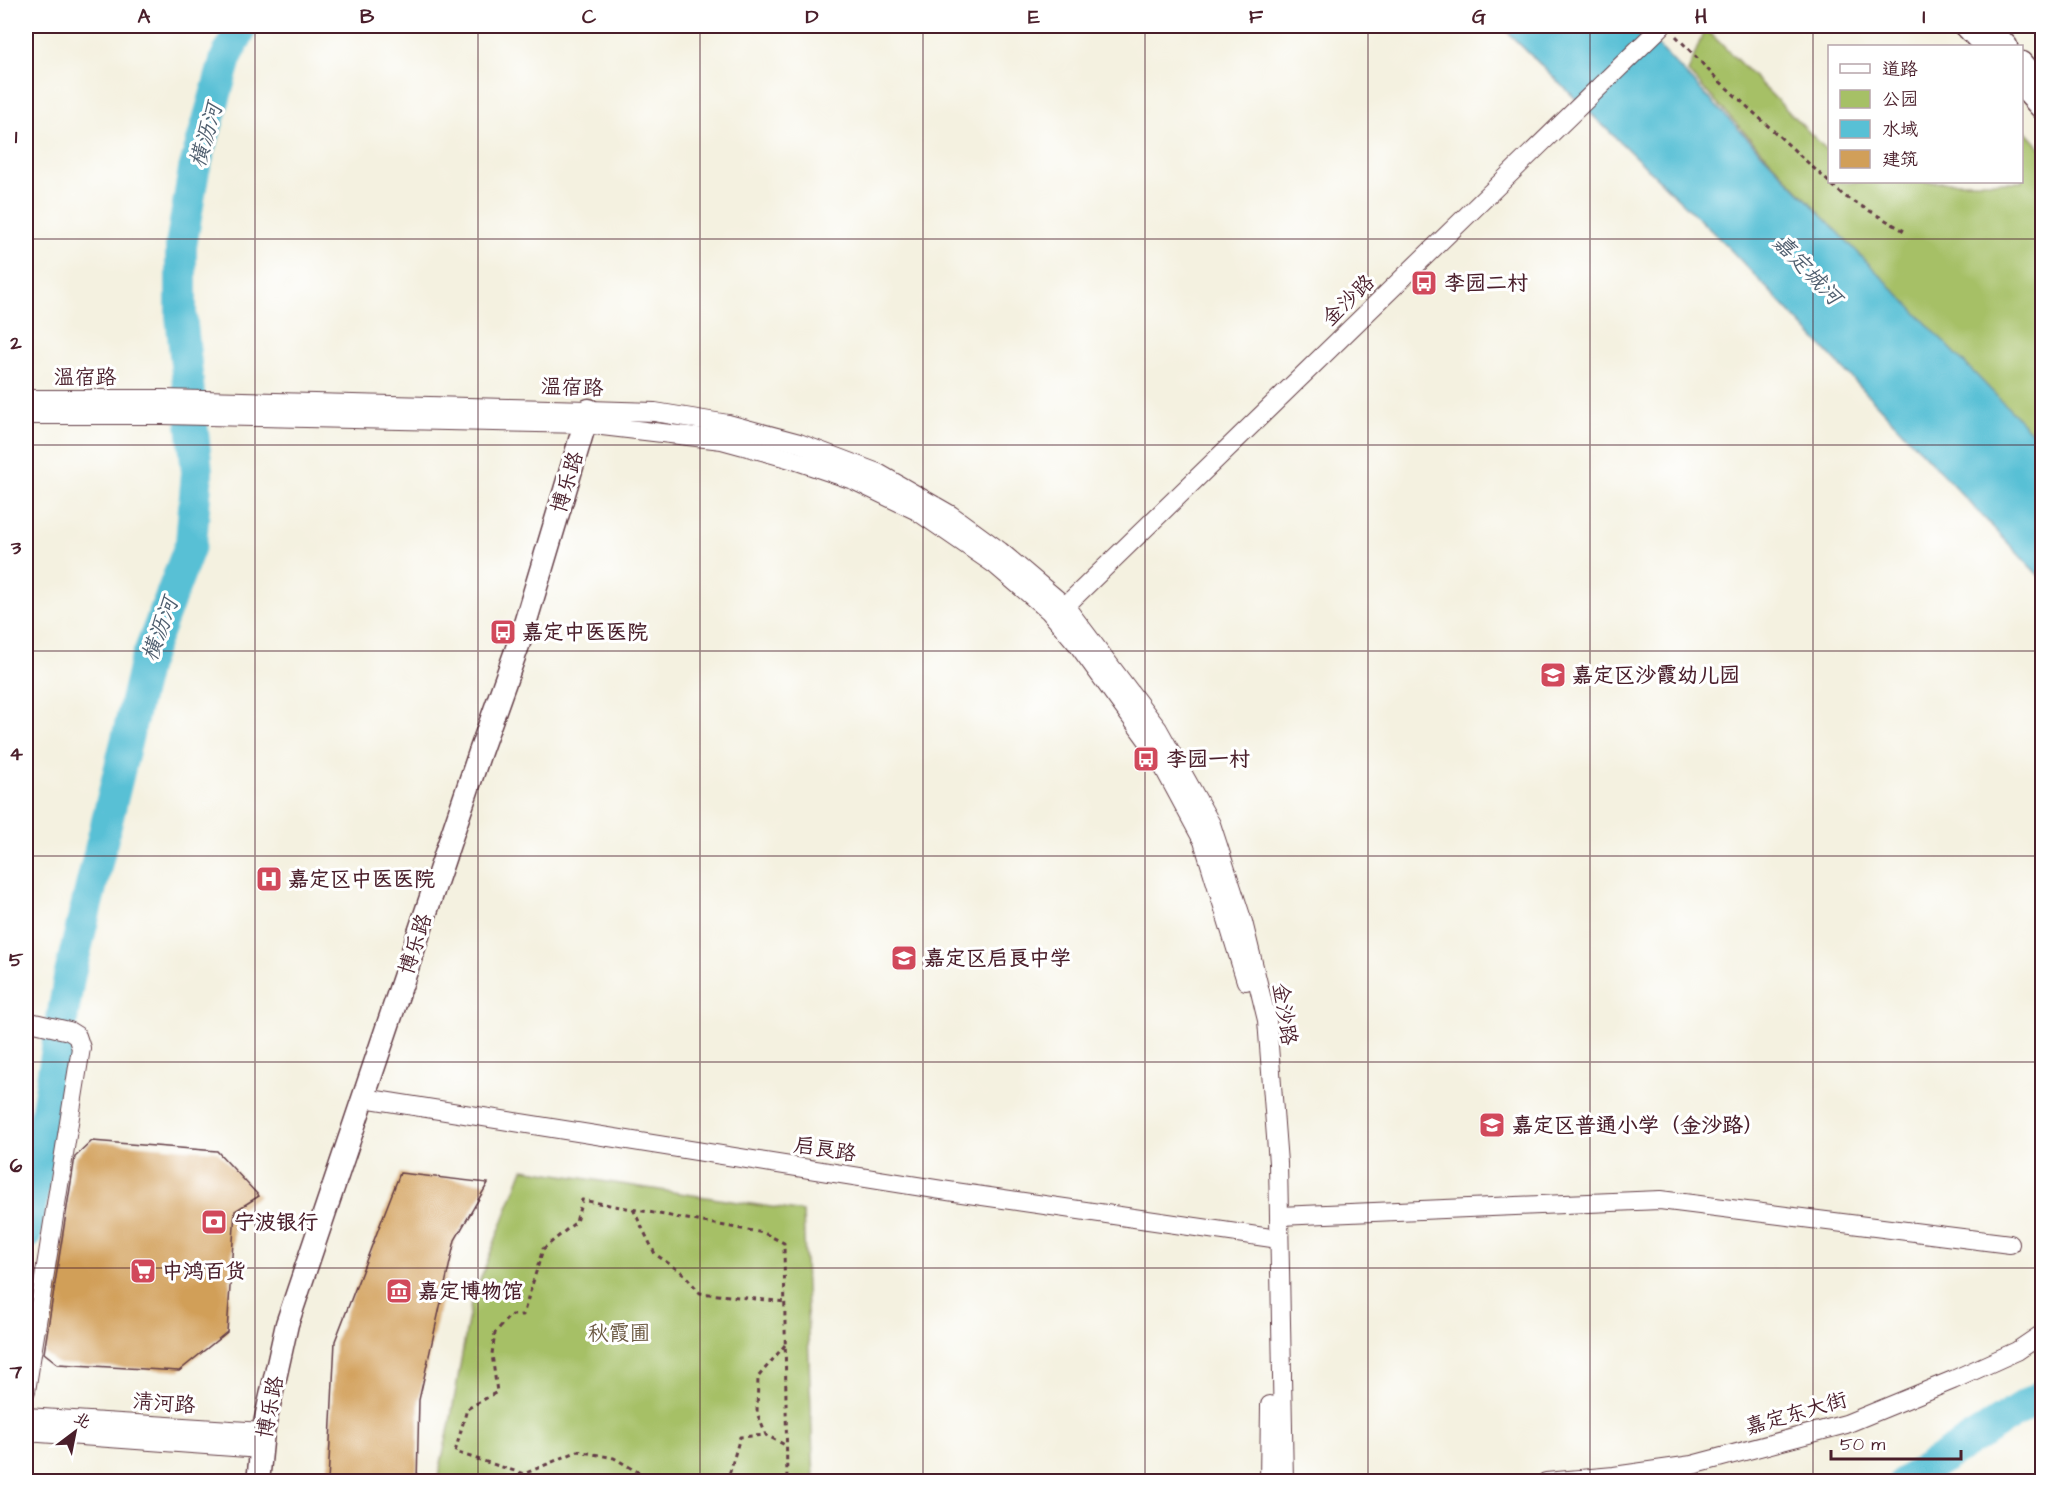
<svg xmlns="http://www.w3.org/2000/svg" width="2068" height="1507" font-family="'Architects Daughter','LXGW WenKai TC',sans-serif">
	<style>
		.green { fill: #a6c066; stroke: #787048; stroke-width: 1.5 }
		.water { fill: #58c0d5; stroke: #517080; stroke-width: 1.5 }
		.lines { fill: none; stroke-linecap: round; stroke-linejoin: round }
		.river { stroke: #58c0d5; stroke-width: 32 }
		.building { fill: #d19f59 }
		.minor-casing { stroke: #643e46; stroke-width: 20 }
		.major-casing { stroke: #643e46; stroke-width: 25 }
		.path { stroke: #643e46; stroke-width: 3; stroke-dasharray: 4.5 4.5; stroke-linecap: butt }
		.minor { stroke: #fff; stroke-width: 18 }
		.major { stroke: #fff; stroke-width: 22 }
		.grid { fill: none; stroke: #4a1f2b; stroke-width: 1.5; stroke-opacity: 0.55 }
		.labels { text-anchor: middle; stroke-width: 6; stroke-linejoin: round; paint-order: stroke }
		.poi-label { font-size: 21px; font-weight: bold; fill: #4a1f2b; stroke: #fff; text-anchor: start }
		.street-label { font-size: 21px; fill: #4a1f2b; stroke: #fff }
		.park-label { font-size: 21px; fill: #6a5740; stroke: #fff }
		.water-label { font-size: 22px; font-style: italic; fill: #505f6f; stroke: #fff }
		.neatline { fill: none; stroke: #4a1f2b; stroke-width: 2 }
		.grid-label { font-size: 20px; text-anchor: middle; font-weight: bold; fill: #4a1f2b }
	</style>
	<rect width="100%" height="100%" fill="#fff"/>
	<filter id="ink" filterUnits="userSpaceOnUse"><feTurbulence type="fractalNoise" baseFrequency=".0167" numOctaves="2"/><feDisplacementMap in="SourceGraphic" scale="12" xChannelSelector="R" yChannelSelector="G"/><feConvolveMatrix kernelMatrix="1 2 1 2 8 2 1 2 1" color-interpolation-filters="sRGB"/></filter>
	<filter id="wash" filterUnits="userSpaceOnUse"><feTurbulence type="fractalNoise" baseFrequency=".008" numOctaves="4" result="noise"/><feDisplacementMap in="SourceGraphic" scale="24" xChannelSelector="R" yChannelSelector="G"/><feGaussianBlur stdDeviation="1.35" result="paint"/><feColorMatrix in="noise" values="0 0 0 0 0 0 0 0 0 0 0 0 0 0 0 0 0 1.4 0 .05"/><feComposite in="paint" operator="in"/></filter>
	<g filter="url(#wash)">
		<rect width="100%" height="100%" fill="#f4f1e0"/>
		<g class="green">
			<path d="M1705 28 1829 152 1830 182H2022V127L2042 149V451L1688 72Z"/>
			<path d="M523 1169 803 1212 814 1481H437L450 1423 471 1303Z"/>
		</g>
		<path class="water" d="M1501 26H1639L2042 443V579L1729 248Z"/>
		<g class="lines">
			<g class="river">
				<path d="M26 1234 69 978 145 664 191 543 197 472 181 315V246L194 170 226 58 242 26"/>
				<path d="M1905 1482 2042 1395"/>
			</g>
		</g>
		<g id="blocks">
			<g class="building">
				<path d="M92 1141 217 1151 259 1196 235 1211 227 1332 179 1371 58 1364 44 1353 75 1157Z"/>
				<path d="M400 1173 488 1183 455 1240 419 1400 417 1482H328L335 1341Z"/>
			</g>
		</g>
	</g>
	<g filter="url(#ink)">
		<use href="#blocks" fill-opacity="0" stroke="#643e46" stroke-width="1.5"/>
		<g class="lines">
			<g class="minor-casing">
				<g id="minor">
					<path d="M26 399H163L589 410 655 412 728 424 799 443 878 473 951 515 1000 551 1065 606 1158 729 1211 824 1243 922 1267 1020 1278 1163 1284 1482"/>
					<path d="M26 415H163L585 424 722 440 791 459 853 480 917 511 994 564 1049 611 1078 645 1153 748 1203 841 1246 981"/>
					<path d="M1057 614 1662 26"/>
					<path d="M26 1021 69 1031 77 1036 81 1048 26 1391"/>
					<path d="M364 1098 948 1191 1279 1239"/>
					<path d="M1279 1216 1660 1200 2010 1244"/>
					<path d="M26 1417 263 1432"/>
					<path d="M26 1432 261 1449"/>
					<path d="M1269 1482 1270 1405"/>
					<path d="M1546 1482 1614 1476 1692 1465 1846 1424 1953 1380 2017 1351 2042 1334"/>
				</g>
			</g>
			<g class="major-casing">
				<g id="major">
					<path d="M1966 26 1985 46"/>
					<path d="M1987 26 2006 46"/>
					<path d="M2022 63 2042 86"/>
					<path d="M2022 86 2042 108"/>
					<path d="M258 1482 263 1432 287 1324 480 752 521 637 589 410"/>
				</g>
			</g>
			<g class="path">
				<path d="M1676 36 1715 77 1844 196 1906 232"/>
				<path d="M633 1209 655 1254 684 1274 700 1293 785 1302"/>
				<path d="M785 1345 758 1377 757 1413 766 1435 787 1446"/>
				<path d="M655 1482 614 1458 578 1451 524 1474 455 1452 467 1409 497 1392 492 1354 495 1333 510 1315H523L543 1249 576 1222 582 1200 764 1233 784 1243 787 1482"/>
				<path d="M727 1482 740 1437 766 1435"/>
			</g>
			<use href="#minor" class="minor"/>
			<use href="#major" class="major"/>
		</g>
	</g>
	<path class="grid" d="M255 26V1482M478 26V1482M700 26V1482M923 26V1482M1145 26V1482M1368 26V1482M1590 26V1482M1813 26V1482M26 239H2042M26 445H2042M26 651H2042M26 856H2042M26 1062H2042M26 1268H2042"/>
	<defs>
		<g id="bus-square" transform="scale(1.35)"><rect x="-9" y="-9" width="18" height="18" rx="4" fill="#d1495b" stroke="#fff"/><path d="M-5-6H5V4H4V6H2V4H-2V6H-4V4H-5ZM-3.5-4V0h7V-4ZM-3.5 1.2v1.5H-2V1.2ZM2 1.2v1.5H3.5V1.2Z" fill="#fff"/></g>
		<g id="school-square" transform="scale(1.35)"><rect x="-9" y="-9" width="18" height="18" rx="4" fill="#d1495b" stroke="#fff"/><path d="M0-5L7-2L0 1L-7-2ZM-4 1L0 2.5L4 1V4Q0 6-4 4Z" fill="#fff"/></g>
		<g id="hospital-square" transform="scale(1.35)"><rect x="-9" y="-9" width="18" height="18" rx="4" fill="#d1495b" stroke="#fff"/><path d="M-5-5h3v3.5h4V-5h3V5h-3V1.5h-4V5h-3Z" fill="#fff"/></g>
		<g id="bank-square" transform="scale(1.35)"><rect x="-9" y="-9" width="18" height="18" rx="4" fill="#d1495b" stroke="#fff"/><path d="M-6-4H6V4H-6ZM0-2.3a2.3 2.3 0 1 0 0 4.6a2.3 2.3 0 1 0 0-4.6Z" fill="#fff"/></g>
		<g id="supermarket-square" transform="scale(1.35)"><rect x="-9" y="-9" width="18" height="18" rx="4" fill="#d1495b" stroke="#fff"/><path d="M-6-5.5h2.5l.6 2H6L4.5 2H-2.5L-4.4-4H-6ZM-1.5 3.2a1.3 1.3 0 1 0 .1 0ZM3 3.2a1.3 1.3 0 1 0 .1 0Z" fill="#fff"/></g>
		<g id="museum-square" transform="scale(1.35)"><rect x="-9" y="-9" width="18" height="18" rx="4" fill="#d1495b" stroke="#fff"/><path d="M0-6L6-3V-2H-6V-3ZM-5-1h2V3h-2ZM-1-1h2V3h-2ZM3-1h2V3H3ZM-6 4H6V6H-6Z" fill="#fff"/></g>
	</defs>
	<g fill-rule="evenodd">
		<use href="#bus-square" x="1424" y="283"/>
		<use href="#bus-square" x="503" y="632"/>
		<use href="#school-square" x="1553" y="675"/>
		<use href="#bus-square" x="1146" y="759"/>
		<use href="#hospital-square" x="269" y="879"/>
		<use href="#school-square" x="904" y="958"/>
		<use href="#school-square" x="1492" y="1125"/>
		<use href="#bank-square" x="214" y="1222"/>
		<use href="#supermarket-square" x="143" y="1271"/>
		<use href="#museum-square" x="399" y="1291"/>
	</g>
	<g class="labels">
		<g class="poi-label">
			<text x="1444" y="290">李园二村</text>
			<text x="522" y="639">嘉定中医医院</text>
			<text x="1572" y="682">嘉定区沙霞幼儿园</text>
			<text x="1166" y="766">李园一村</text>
			<text x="288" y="886">嘉定区中医医院</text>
			<text x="924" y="965">嘉定区启良中学</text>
			<text x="1512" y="1132">嘉定区普通小学（金沙路）</text>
			<text x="234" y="1229">宁波银行</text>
			<text x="162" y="1278">中鸿百货</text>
			<text x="418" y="1298">嘉定博物馆</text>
		</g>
		<g class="street-label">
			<text transform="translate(1348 300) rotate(-44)" y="7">金沙路</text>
			<text x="85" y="384">温宿路</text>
			<text transform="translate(572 387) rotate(2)" y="7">温宿路</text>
			<text transform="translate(567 482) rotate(-73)" y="7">博乐路</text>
			<text transform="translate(415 944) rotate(-72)" y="7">博乐路</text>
			<text transform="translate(1285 1014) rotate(81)" y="7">金沙路</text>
			<text transform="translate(825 1149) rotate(9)" y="7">启良路</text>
			<text transform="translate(164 1403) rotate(4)" y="7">清河路</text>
			<text transform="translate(270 1407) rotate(-79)" y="7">博乐路</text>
			<text transform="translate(1796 1413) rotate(-16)" y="7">嘉定东大街</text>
		</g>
		<g class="park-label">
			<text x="619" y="1340">秋霞圃</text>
		</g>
		<g class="water-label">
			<text transform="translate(205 135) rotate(-74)" y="8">横沥河</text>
			<text transform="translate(1808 269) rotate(46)" y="8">嘉定城河</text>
			<text transform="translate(159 629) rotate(-70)" y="8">横沥河</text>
		</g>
	</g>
	<rect width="2068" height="1507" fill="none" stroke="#fff" stroke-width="66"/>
	<rect x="1828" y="45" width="195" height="138" fill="#ffffff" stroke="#b7a5aa" stroke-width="1.5"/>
	<rect x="1840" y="64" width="30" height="9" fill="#ffffff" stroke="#b7a5aa" stroke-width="1.5"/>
	<text x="1882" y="75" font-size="18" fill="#4a1f2b">道路</text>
	<rect x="1840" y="90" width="30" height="18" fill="#a6c066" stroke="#b7a5aa" stroke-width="1.5"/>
	<text x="1882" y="105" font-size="18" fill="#4a1f2b">公园</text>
	<rect x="1840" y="120" width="30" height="18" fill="#58c0d5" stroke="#b7a5aa" stroke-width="1.5"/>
	<text x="1882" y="135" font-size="18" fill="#4a1f2b">水域</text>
	<rect x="1840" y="150" width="30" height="18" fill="#d19f59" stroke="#b7a5aa" stroke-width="1.5"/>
	<text x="1882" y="165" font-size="18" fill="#4a1f2b">建筑</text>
	<g transform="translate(75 1432) rotate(32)" stroke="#ffffff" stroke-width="4.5" paint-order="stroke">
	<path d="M0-4.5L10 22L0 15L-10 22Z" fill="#4a1f2b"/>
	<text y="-9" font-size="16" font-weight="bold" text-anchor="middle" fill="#4a1f2b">北</text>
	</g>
	<path d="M1831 1450v9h130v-9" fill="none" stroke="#4a1f2b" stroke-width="3"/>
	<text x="1840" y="1450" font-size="18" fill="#4a1f2b" stroke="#ffffff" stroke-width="4.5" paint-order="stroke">50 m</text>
	<rect x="33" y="33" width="2002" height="1441" class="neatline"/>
	<g class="grid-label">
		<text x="144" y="23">A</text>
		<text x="367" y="23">B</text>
		<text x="589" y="23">C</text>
		<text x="812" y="23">D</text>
		<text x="1034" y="23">E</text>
		<text x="1256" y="23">F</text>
		<text x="1479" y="23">G</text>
		<text x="1701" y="23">H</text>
		<text x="1924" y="23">I</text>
		<text x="16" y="143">1</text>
		<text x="16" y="349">2</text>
		<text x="16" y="554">3</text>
		<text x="16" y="760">4</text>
		<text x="16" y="966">5</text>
		<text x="16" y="1172">6</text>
		<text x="16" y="1378">7</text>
	</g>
</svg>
